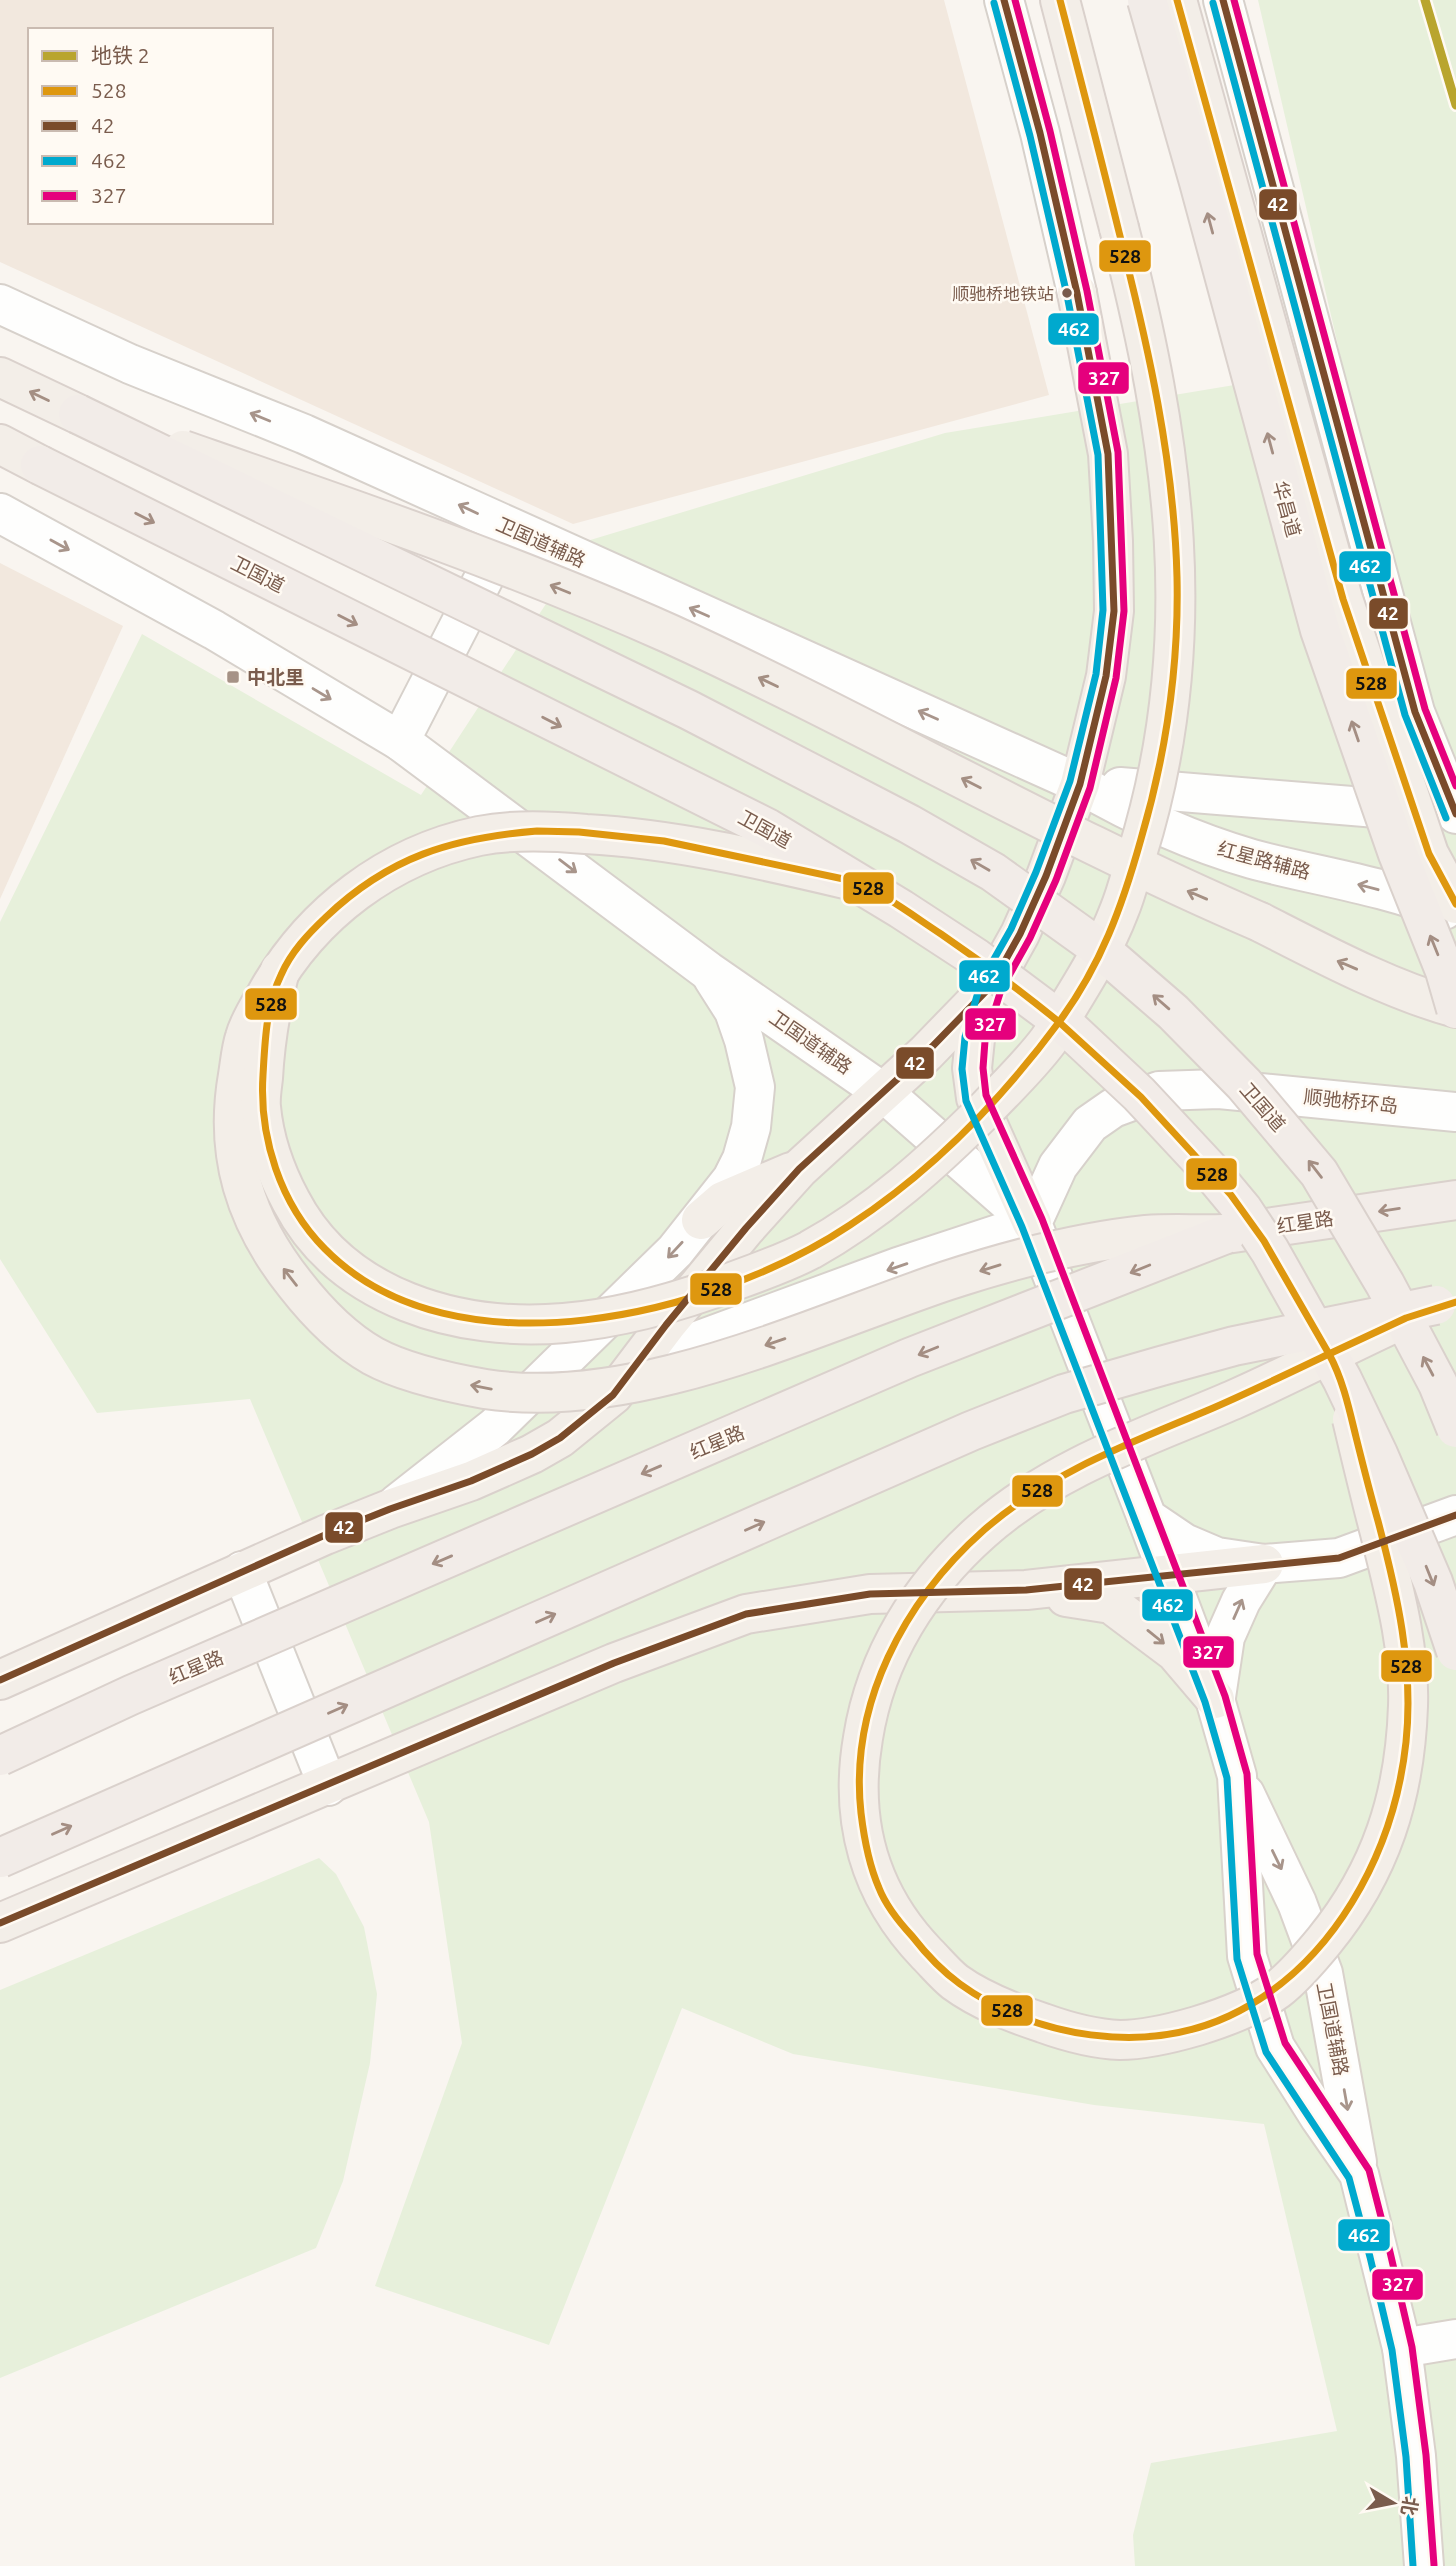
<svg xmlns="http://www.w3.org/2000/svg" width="1456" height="2566" font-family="Ubuntu,'Noto Sans SC',sans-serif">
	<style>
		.residential { fill: #f2e8de; fill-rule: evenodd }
		.green { fill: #e7f0db }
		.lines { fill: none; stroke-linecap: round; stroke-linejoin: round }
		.tertiary-casing { stroke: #d7d1cb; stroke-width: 42 }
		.secondary-casing { stroke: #d9d2cb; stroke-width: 42 }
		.primary-casing { stroke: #dad1cc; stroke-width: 42 }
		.trunk-casing { stroke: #dad1cc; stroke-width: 42 }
		.tertiary { stroke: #fefefd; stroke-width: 38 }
		.secondary { stroke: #fefefd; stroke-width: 38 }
		.primary { stroke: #f3eee8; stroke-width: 38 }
		.trunk { stroke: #f2ece8; stroke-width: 38 }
		.primary-bridge-casing { stroke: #dad1cc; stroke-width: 42; stroke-linecap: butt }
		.trunk-bridge-casing { stroke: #dad1cc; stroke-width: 42; stroke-linecap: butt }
		.primary-bridge { stroke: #f3eee8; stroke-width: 38 }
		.trunk-bridge { stroke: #f2ece8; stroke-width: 38 }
		.bus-1-casing { stroke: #fffaf3; stroke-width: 12 }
		.bus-2-casing { stroke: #fffaf3; stroke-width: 12 }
		.bus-3-casing { stroke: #fffaf3; stroke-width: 12 }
		.bus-4-casing { stroke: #fffaf3; stroke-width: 12 }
		.bus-1 { stroke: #de970f; stroke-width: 7 }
		.bus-2 { stroke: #7a4b2a; stroke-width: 7 }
		.bus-3 { stroke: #00a9ce; stroke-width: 7 }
		.bus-4 { stroke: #e5007d; stroke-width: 7 }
		.metro-1-casing { stroke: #fffaf3; stroke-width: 14 }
		.metro-1 { stroke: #b9a52e; stroke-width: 9 }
		.oneway { stroke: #a48e83 }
		.oneway2 { stroke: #a48f83 }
		.oneway3 { stroke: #a8958b }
		.bus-dot { fill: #7a5c4d; stroke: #fffaf3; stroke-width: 2.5 }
		.poi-dot { fill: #a69286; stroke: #fffaf3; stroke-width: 2.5 }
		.labels { text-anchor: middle; stroke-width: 5; stroke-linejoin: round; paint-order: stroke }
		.bus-label { font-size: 17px; fill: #7a5c4d; stroke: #fffaf3; text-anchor: end }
		.street-label { font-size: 19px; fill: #7a5c4d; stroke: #fffaf3 }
		.poi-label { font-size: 19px; font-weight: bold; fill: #7a5c4d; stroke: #fffaf3; text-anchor: start }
		.line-badge { stroke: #fffaf3; stroke-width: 2.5 }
		.badge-label { font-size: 19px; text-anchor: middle; font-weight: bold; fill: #fff }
		.pale-badge-label { font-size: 19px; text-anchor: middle; font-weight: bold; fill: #111 }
	</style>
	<rect width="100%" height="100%" fill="#f9f5f0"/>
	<g class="residential">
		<path d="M0 0H944L1049 395 573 524 0 262ZM30 30H271V222H30Z"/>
		<path d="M0 563 123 626 0 899Z"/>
	</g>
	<g class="green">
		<path d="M1258 0H1456V2566H1135L1133 2535 1151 2463 1337 2431 1264 2124 1094 2105 793 2054 682 2008 549 2345 375 2286 462 2043 429 1822 250 1399 97 1413 0 1259V922L142 634 421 795 587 541 945 433 1343 367Z"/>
		<path d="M319 1858 336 1874 364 1927 377 1994 370 2063 343 2181 316 2248 0 2378V1990Z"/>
	</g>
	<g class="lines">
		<g class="tertiary-casing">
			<g id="tertiary">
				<path d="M1004 0 1040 133 1077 293"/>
				<path d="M1223 0 1415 712 1456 814"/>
				<path d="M0 304 130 364 304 434 1080 784C1135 816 1190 841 1252 859 1315 876 1383 885 1444 910"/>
				<path d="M0 513 214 630 400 741 708 971 884 1093 1032 1223"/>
				<path d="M400 741 507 533"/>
				<path d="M1120 787 1413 811"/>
				<path d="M1456 1112 1219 1089 1159 1091 1113 1108 1090 1124 1058 1166 1032 1223 1147 1518 1184 1543 1217 1557 1264 1564 1339 1558 1456 1515"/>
				<path d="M640 1362 898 1267 1032 1223"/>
				<path d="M397 1504 495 1427 675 1251 732 1179 742 1159 751 1127 755 1087 744 1040 734 1011 713 978"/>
				<path d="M242 1571 328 1786"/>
			</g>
		</g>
		<g class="secondary-casing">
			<g id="secondary">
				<path d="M1147 1518 1215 1699 1237 1776 1247 1956 1275 2047 1320 2118 1359 2174 1402 2348 1416 2456 1424 2566"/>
				<path d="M1216 1697 1225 1637 1241 1601 1264 1564"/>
				<path d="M1245 1794 1297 1903 1323 1973 1357 2162"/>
				<path d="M1402 2348 1456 2339"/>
			</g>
		</g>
		<g class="primary-casing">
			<g id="primary">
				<path d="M1060 0 1119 228"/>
				<path d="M0 377 78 414"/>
				<path d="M0 444 40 465"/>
				<path d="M1260 922C1321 953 1390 990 1456 1008"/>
				<path d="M701 1220 723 1201 791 1172"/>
				<path d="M1032 1223 976 1098 972 1068 975 1039 991 986 1020 934 1046 876 1080 784 1106 676 1114 611 1113 541 1108 454 1077 293"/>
				<path d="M1066 1597 1111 1604 1175 1652 1215 1699"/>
				<path d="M0 1680 325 1535 390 1509 471 1481 532 1454 560 1438 613 1395 666 1325 746 1228 799 1169 926 1053 991 986"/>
				<path d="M0 1923 614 1663 746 1614 870 1594 1026 1590 1264 1564"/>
			</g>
		</g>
		<g class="trunk-casing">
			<path id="trunk" d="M1226 1234 1456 1200"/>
		</g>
		<use href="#tertiary" class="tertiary"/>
		<use href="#secondary" class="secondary"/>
		<use href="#primary" class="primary"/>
		<use href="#trunk" class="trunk"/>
		<g class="primary-bridge-casing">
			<g id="primary-bridge">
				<path d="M1177 0 1343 599 1429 854 1456 904"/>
				<path d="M183 450C347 507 511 563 670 634 869 725 1059 836 1260 922"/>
				<path d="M845 879C760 859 674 839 586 834 552 831 514 829 479 836 389 855 312 913 267 993 259 1007 249 1022 245 1037 241 1049 240 1063 238 1075 224 1155 245 1221 295 1284 316 1311 343 1339 373 1356 404 1373 451 1383 485 1389 634 1412 807 1328 946 1281 1010 1260 1079 1242 1146 1235 1171 1233 1198 1235 1224 1234"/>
				<path d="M280 970C271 1006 265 1041 263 1078 262 1087 260 1098 261 1107 264 1140 276 1173 291 1201 342 1299 460 1332 564 1323 624 1318 682 1301 737 1280 762 1271 787 1262 810 1250 877 1213 934 1161 988 1107 1008 1086 1030 1065 1048 1041 1056 1030 1061 1018 1068 1007 1087 976 1106 945 1119 911 1127 892 1131 873 1137 854 1204 639 1174 441 1119 228"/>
				<path d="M1352 1419C1361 1457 1370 1495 1380 1533 1394 1590 1410 1647 1408 1706 1405 1796 1381 1871 1324 1941 1310 1958 1294 1977 1277 1990 1254 2007 1223 2018 1197 2026 1173 2033 1145 2040 1120 2040 1094 2039 1068 2032 1043 2023 1013 2013 981 2001 955 1982 945 1974 936 1963 927 1954 869 1894 849 1820 863 1738 876 1656 920 1586 982 1531 1054 1467 1147 1437 1233 1400 1290 1375 1344 1346 1401 1320"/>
			</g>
		</g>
		<g class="trunk-bridge-casing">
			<g id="trunk-bridge">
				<path d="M1147 0 1199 182 1320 630 1398 854 1445 971 1456 1009"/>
				<path d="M78 414 689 710 909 824 993 872 1099 948 1173 1012 1244 1084 1319 1173 1385 1284 1438 1384 1456 1428"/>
				<path d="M40 465 767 828 901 909 976 958 1062 1022 1139 1094 1208 1168 1243 1210 1270 1251 1342 1379 1378 1454 1433 1582 1456 1651"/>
				<path d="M0 1756 131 1695 909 1358 1226 1234"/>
				<path d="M0 1858 971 1431 1064 1394 1161 1366 1234 1346 1436 1305"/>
			</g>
		</g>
		<use href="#primary-bridge" class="primary-bridge"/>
		<use href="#trunk-bridge" class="trunk-bridge"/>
		<g class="bus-1-casing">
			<g id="bus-1">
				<path d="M1177 0 1343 599 1429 854 1456 904"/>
				<path d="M537 831 579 832 664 841 853 881C885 894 912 915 941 934 982 962 1021 991 1059 1022 1002 1099 931 1172 850 1225 715 1315 454 1380 325 1249 280 1204 259 1137 263 1075 265 1041 266 1006 281 975 291 952 308 934 326 917 389 857 451 838 537 831Z"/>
				<path d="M1059 1022 1141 1097 1231 1195 1264 1241 1329 1354"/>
				<path d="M1059 1022C1101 965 1122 907 1141 839 1166 754 1179 665 1177 577 1174 460 1148 345 1119 232 1100 154 1080 77 1060 0"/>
				<path d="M1329 1354C1343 1380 1349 1408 1356 1437 1363 1465 1370 1493 1378 1521 1397 1593 1414 1667 1406 1742 1394 1853 1333 1967 1229 2016 1145 2055 1034 2038 960 1984 942 1971 926 1954 912 1936 899 1922 886 1906 879 1888 869 1865 864 1838 861 1813 849 1704 904 1601 984 1530 1049 1473 1128 1444 1206 1411 1248 1393 1289 1373 1329 1354Z"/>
				<path d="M1329 1354 1406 1318 1456 1302"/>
			</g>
		</g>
		<g class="bus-2-casing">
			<g id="bus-2">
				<path d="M1223 0 1415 712 1456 814"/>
				<path d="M0 1680 325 1535 390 1509 471 1481 532 1454 560 1438 613 1395 666 1325 746 1228 799 1169 926 1053 991 986 1020 934 1046 876 1080 784 1106 676 1114 611 1108 454 1077 293 1040 133 1004 0"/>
				<path d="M0 1923 614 1663 746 1614 870 1594 1026 1590 1339 1558 1456 1515"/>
			</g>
		</g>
		<g class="bus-3-casing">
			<g id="bus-3">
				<path d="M994 3 1030 136 1067 295 1098 455 1103 610 1096 674 1070 781 1036 872 1011 929 981 982 965 1037 962 1069 966 1101 1022 1227 1205 1702 1227 1778 1237 1959 1266 2052 1349 2178 1370 2257 1392 2350 1406 2457 1413 2566"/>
				<path d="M1213 3 1405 715 1446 818"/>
			</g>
		</g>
		<g class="bus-4-casing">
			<g id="bus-4">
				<path d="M1015 0 1050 131 1087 291 1118 452 1124 611 1116 678 1090 788 1056 880 1030 938 1001 990 985 1041 983 1068 986 1095 1042 1219 1225 1696 1247 1774 1257 1954 1285 2043 1369 2170 1390 2252 1412 2347 1426 2455 1434 2565"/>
				<path d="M1234 0 1425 709 1456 786"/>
			</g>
		</g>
		<use href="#bus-1" class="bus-1"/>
		<use href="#bus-2" class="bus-2"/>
		<use href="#bus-3" class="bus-3"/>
		<use href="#bus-4" class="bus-4"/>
		<g class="metro-1-casing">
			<path id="metro-1" d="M1425 0 1456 105"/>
		</g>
		<use href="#metro-1" class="metro-1"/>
	</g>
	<defs><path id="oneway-shaft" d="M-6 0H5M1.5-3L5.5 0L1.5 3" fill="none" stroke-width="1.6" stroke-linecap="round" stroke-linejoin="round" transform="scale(1.75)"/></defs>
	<g class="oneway">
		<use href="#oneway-shaft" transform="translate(1210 223) rotate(-105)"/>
		<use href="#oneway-shaft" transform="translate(1270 443) rotate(-105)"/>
		<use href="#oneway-shaft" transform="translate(145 518) rotate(27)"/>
		<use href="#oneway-shaft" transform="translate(348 620) rotate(27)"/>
		<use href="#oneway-shaft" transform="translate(552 722) rotate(27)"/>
		<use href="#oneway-shaft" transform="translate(1355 731) rotate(-109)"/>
		<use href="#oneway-shaft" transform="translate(980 865) rotate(-150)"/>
		<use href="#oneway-shaft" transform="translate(1434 945) rotate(-112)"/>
		<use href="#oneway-shaft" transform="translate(1161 1002) rotate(-139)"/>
		<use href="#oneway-shaft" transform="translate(1315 1169) rotate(-128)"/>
		<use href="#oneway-shaft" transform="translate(1389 1210) rotate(171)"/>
		<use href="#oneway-shaft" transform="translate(1140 1269) rotate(158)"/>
		<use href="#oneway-shaft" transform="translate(928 1351) rotate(158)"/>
		<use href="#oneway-shaft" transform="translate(1428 1366) rotate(-118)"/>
		<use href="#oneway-shaft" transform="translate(651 1470) rotate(157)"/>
		<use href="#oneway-shaft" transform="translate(755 1526) rotate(-24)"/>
		<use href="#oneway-shaft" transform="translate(442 1560) rotate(157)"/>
		<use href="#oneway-shaft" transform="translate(1430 1576) rotate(68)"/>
		<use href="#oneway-shaft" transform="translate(546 1618) rotate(-24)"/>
		<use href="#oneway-shaft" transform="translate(338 1709) rotate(-24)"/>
		<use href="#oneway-shaft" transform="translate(62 1830) rotate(-24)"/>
	</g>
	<g class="oneway2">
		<use href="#oneway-shaft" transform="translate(39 396) rotate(-154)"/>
		<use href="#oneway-shaft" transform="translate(560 589) rotate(-158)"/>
		<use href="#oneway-shaft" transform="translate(768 682) rotate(-154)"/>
		<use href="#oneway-shaft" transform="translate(971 783) rotate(-153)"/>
		<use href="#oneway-shaft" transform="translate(1197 895) rotate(-157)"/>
		<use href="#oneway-shaft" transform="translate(1347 965) rotate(-157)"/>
		<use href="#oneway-shaft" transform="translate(990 1268) rotate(163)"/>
		<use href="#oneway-shaft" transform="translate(290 1277) rotate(-128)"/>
		<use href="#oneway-shaft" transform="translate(775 1342) rotate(161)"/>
		<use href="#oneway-shaft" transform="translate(481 1387) rotate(-169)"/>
		<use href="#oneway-shaft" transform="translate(1156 1637) rotate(39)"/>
	</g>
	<g class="oneway3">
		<use href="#oneway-shaft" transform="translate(260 417) rotate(-158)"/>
		<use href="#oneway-shaft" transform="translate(468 509) rotate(-155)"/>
		<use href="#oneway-shaft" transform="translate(60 545) rotate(29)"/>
		<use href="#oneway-shaft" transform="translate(699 612) rotate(-156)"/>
		<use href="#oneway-shaft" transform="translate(322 694) rotate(31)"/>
		<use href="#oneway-shaft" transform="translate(928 715) rotate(-156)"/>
		<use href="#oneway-shaft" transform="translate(568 866) rotate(37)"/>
		<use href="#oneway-shaft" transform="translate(1368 887) rotate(-165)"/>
		<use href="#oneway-shaft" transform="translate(675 1250) rotate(133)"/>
		<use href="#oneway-shaft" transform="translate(897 1267) rotate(161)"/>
		<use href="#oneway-shaft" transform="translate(1238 1609) rotate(-66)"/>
		<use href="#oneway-shaft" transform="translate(1277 1860) rotate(64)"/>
		<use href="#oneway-shaft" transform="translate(1346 2100) rotate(80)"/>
	</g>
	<circle class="bus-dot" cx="1067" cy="293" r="6"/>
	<rect class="poi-dot" x="226" y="670" width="14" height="14" rx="3.5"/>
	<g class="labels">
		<g class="bus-label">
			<text x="1054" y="300">顺驰桥地铁站</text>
		</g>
		<g class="street-label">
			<text transform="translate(1287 509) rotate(75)" y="7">华昌道</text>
			<text transform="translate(541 542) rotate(24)" y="7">卫国道辅路</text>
			<text transform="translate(258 574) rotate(27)" y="7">卫国道</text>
			<text transform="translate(765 829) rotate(29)" y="7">卫国道</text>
			<text transform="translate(1264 860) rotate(15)" y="7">红星路辅路</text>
			<text transform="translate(811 1042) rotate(35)" y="7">卫国道辅路</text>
			<text transform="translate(1351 1101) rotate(6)" y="7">顺驰桥环岛</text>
			<text transform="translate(1263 1107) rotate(49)" y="7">卫国道</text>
			<text transform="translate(1305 1222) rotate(-9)" y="7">红星路</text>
			<text transform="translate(717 1442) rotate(-23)" y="7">红星路</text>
			<text transform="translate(196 1667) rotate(-23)" y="7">红星路</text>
			<text transform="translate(1333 2029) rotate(79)" y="7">卫国道辅路</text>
		</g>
		<g class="poi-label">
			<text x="247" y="684">中北里</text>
		</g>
	</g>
	<g class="line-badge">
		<rect x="1258" y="188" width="40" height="33" rx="7" fill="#7a4b2a"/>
		<rect x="1098" y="239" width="54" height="34" rx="7" fill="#de970f"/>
		<rect x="1047" y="312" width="53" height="34" rx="7" fill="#00a9ce"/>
		<rect x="1077" y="361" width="53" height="34" rx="7" fill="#e5007d"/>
		<rect x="1338" y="550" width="54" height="33" rx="7" fill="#00a9ce"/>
		<rect x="1368" y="597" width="41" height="33" rx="7" fill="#7a4b2a"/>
		<rect x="1345" y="667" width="53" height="33" rx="7" fill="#de970f"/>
		<rect x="842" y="871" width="53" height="34" rx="7" fill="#de970f"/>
		<rect x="958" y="959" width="53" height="34" rx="7" fill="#00a9ce"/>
		<rect x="244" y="987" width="54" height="34" rx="7" fill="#de970f"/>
		<rect x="964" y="1007" width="53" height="34" rx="7" fill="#e5007d"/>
		<rect x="895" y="1046" width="40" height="34" rx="7" fill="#7a4b2a"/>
		<rect x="1185" y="1157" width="53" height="34" rx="7" fill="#de970f"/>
		<rect x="689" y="1272" width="54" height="34" rx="7" fill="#de970f"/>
		<rect x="1011" y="1474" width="53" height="34" rx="7" fill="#de970f"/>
		<rect x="324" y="1511" width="40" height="33" rx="7" fill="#7a4b2a"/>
		<rect x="1063" y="1567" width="40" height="34" rx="7" fill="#7a4b2a"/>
		<rect x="1141" y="1588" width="53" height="34" rx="7" fill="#00a9ce"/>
		<rect x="1182" y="1635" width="53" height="34" rx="7" fill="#e5007d"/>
		<rect x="1380" y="1649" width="53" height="34" rx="7" fill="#de970f"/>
		<rect x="980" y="1994" width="54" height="33" rx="7" fill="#de970f"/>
		<rect x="1337" y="2218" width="54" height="34" rx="7" fill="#00a9ce"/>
		<rect x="1371" y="2268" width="53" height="33" rx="7" fill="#e5007d"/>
	</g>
	<g class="badge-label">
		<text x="1278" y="211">42</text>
		<text x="1074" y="336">462</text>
		<text x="1104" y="385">327</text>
		<text x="1365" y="573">462</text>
		<text x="1388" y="620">42</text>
		<text x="984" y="983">462</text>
		<text x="990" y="1031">327</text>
		<text x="915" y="1070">42</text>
		<text x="344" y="1534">42</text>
		<text x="1083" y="1591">42</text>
		<text x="1168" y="1612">462</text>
		<text x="1208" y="1659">327</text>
		<text x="1364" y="2242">462</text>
		<text x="1398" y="2291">327</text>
	</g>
	<g class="pale-badge-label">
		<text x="1125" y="263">528</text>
		<text x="1371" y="690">528</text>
		<text x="868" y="895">528</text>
		<text x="271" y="1011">528</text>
		<text x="1212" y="1181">528</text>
		<text x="716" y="1296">528</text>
		<text x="1037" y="1497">528</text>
		<text x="1406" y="1673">528</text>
		<text x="1007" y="2017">528</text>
	</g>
	<rect x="28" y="28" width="245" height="196" fill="#fffaf3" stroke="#cabbb1" stroke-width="2"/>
	<rect x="42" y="51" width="35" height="10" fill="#b9a52e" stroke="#cabbb1" stroke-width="2"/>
	<text x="91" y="63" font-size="21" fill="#7a5c4d">地铁 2</text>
	<rect x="42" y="86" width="35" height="10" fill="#de970f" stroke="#cabbb1" stroke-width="2"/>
	<text x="91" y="98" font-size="21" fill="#7a5c4d">528</text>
	<rect x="42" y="121" width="35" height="10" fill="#7a4b2a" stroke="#cabbb1" stroke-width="2"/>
	<text x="91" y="133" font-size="21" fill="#7a5c4d">42</text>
	<rect x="42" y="156" width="35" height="10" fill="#00a9ce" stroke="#cabbb1" stroke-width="2"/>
	<text x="91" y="168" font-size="21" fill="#7a5c4d">462</text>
	<rect x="42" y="191" width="35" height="10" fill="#e5007d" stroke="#cabbb1" stroke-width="2"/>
	<text x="91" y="203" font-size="21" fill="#7a5c4d">327</text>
	<g transform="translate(1393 2503) rotate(100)" stroke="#fffaf3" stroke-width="5" paint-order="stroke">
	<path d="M0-5L12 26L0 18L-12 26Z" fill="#7a5c4d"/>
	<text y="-10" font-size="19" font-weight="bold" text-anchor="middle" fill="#7a5c4d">北</text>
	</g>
</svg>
